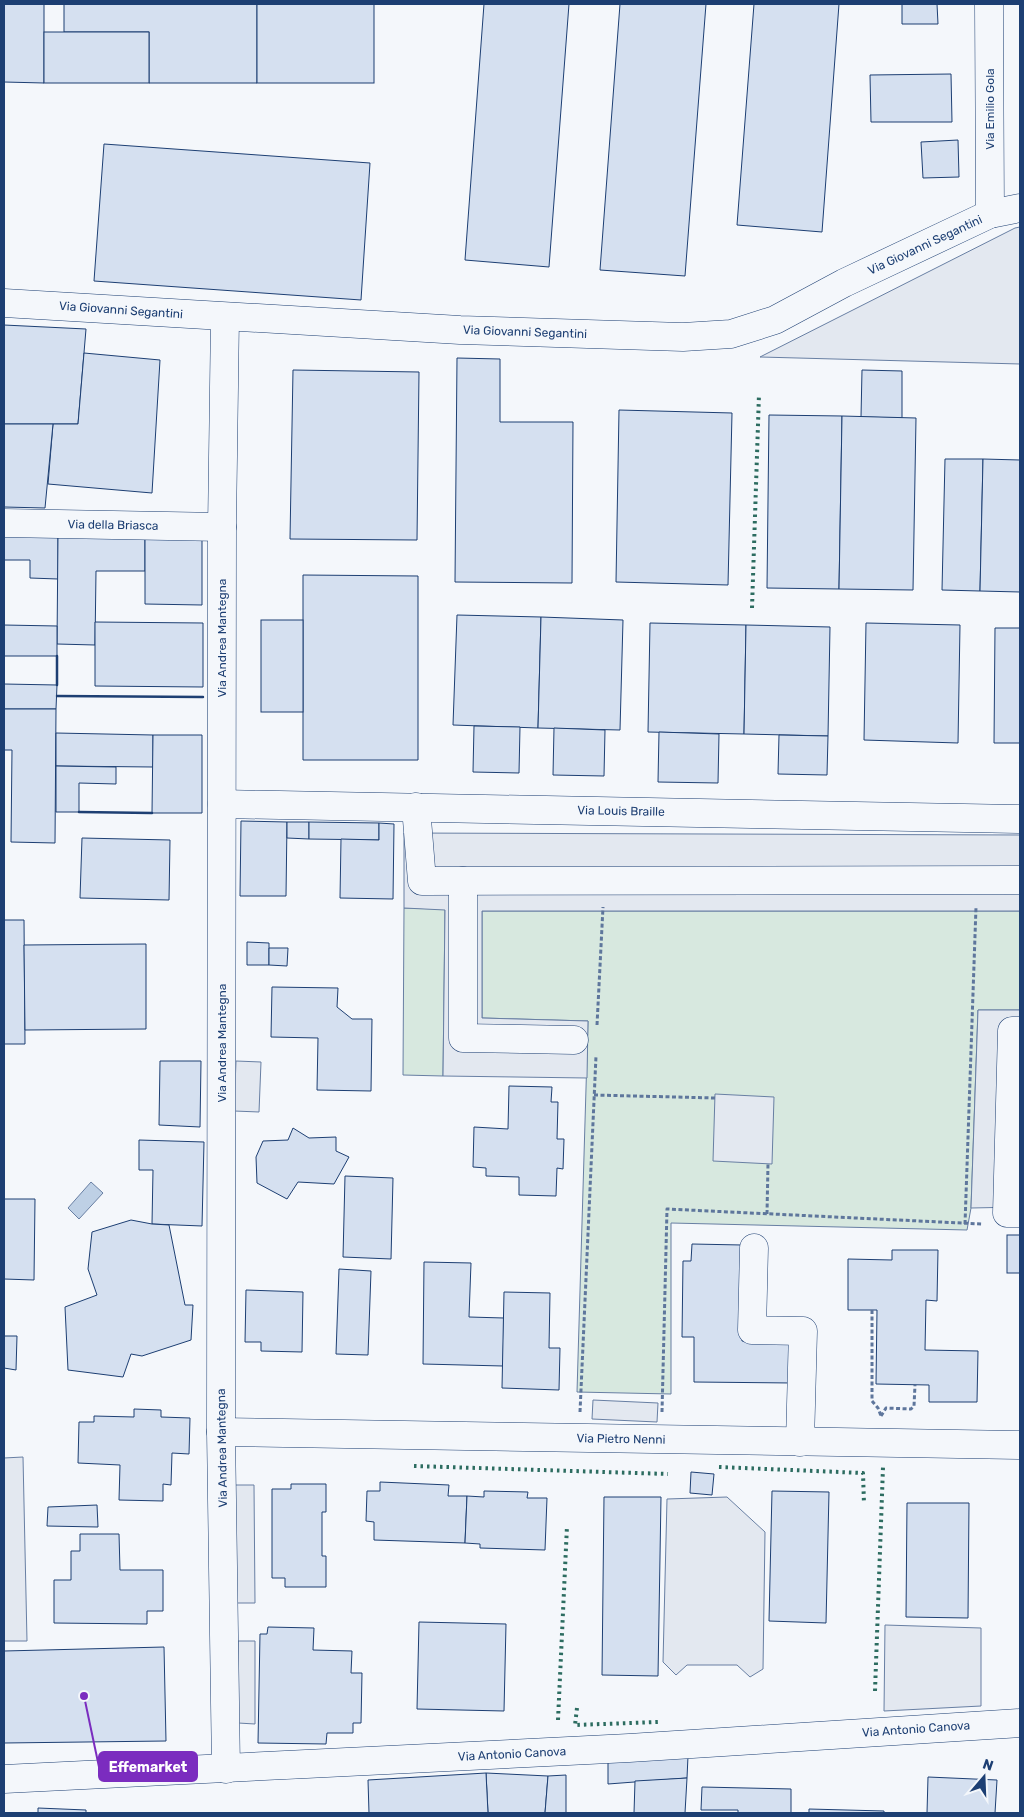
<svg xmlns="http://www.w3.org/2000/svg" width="1024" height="1817" font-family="Rubik,sans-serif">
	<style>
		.green { fill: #d7e8df; stroke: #687fa3 }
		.parking { fill: #e3e8f0; stroke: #687fa3 }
		.water { fill: #bed0e5; stroke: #687fa3 }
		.building { fill: #d5e0f0; stroke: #1d3f73 }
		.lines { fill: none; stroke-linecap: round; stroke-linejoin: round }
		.minor-casing { stroke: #1d3f73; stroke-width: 29 }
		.path { stroke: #5e769c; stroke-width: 3; stroke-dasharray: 4 2.5; stroke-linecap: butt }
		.minor { stroke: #f4f7fb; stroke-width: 28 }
		.hedge { stroke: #2c6c60; stroke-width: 4; stroke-dasharray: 2.5 4; stroke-linecap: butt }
		.wall { stroke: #1d3f73; stroke-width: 2.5 }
		.labels { text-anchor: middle; stroke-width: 4; stroke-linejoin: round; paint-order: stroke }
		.street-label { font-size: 12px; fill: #1d3f73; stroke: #f4f7fb }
		.leader { fill: none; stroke: #7b2cbf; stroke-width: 2 }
		.callout-dot { fill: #7b2cbf; stroke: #f4f7fb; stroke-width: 2 }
		.callout { fill: #7b2cbf; stroke: #7b2cbf; stroke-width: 2 }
		.callout-label { font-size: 14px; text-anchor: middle; font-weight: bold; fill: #fff }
	</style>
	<rect width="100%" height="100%" fill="#f4f7fb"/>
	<g class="green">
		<path d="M404 908 445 909 443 1076 403 1075Z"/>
		<path d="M482 911H1020V1010H978L971 1208 967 1230 671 1223V1394L577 1392 588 1021 482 1018Z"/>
	</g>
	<g class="parking">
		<path d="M1020 227V364L760 357 1015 228Z"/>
		<path d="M404 833 1020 835V911H482V1018L588 1021 587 1078 443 1076 445 910 404 908Z"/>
		<path d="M978 1010H1020V1207L971 1208Z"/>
		<path d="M236 1061 261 1062 259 1112 234 1111Z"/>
		<path d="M715 1094 774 1097 772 1164 713 1161Z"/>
		<path d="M593 1400 658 1403 657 1422 592 1419Z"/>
		<path d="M23 1457 27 1641H4V1458Z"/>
		<path d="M235 1485H254L255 1603H235Z"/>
		<path d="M727 1497 765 1532 763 1669 750 1677 737 1665H687L676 1675 663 1662 667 1499Z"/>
		<path d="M885 1625 981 1628V1706L884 1711Z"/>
		<path d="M238 1641H255V1724L238 1723Z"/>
	</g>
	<path class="water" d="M91 1182 103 1193 79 1219 68 1208Z"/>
	<g class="building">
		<path d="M4 4H44V83L4 82V87Z"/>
		<path d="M64 4H257V83H149V32H64Z"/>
		<rect x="257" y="4" width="117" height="79"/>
		<path d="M484 4H569L549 267 465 260Z"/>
		<path d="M620 4H706L685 276 600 270Z"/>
		<path d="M754 4H839L822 232 737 225Z"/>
		<path d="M902 4H937L938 24H902Z"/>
		<rect x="44" y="32" width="105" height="51"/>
		<path d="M951 74 952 122H871L870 75Z"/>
		<path d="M958 140 959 177 923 178 921 142Z"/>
		<path d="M104 144 370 163 361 300 94 281Z"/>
		<path d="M4 325 86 329 78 424H4Z"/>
		<path d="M84 353 160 360 152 493 48 484 53 424H78Z"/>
		<path d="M457 358 500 359V422H573L572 583 455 582Z"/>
		<path d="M293 370 419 372 417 540 290 539Z"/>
		<path d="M862 370 902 371V418L861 417Z"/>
		<path d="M619 410 732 413 728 585 616 582Z"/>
		<path d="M769 415 842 416 839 589 767 588Z"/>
		<path d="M842 416 916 418 913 590 839 589Z"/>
		<path d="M4 424H53L45 508 4 507Z"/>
		<path d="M945 459H983L980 591 942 590Z"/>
		<path d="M983 459 1020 460V592L980 591Z"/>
		<path d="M4 532 58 533V579L30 578V560H4Z"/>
		<path d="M58 533H145V571H96L95 645 57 644Z"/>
		<path d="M145 533 202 534V605L145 604Z"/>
		<path d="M303 575 418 576V760H303Z"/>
		<path d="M457 615 541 617 538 728 453 725Z"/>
		<path d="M541 617 623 620 620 730 538 728Z"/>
		<rect x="261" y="620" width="42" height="92"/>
		<path d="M95 622 203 623V687L95 686Z"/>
		<path d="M650 623 746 625 744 734 648 732Z"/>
		<path d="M866 623 960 625 958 743 864 740Z"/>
		<path d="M4 625 57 626V656H4Z"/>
		<path d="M746 625 830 627 828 736 744 734Z"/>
		<path d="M995 628H1020V743H994Z"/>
		<path d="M4 684 57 685 56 709H4Z"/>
		<path d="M4 709H56L55 843 11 842 12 750H4Z"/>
		<path d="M474 726 520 727 519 773 473 772Z"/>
		<path d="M554 728 605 730 604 776 553 775Z"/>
		<path d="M659 732 719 734 718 783 658 782Z"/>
		<path d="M56 733 153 735V767L56 766Z"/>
		<path d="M153 735H202V813H152Z"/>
		<path d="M779 735 828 736 827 775 778 774Z"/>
		<path d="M56 766 116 767V784L79 783V812H56Z"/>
		<path d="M241 821 287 822 286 896H240Z"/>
		<path d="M287 822H309V839L287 838Z"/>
		<path d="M309 822 379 823V840L309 839Z"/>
		<path d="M379 823 394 824 393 899 340 898 341 839 379 840Z"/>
		<path d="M82 838 170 840 169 900 80 898Z"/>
		<path d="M4 920H24L25 1044H4Z"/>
		<path d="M247 942 269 943V965H247Z"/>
		<path d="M146 944V1029L25 1030 24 945Z"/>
		<path d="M269 948H288L287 966 269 965Z"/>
		<path d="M272 987 338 988 337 1007 352 1019H372L371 1091 317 1090 318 1038 271 1037Z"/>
		<path d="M160 1061H201L200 1127 159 1125Z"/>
		<path d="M509 1086 552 1087 551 1102H558L557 1139H564L563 1169 557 1168 556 1196 519 1195V1177L486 1176V1168L473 1167 474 1127 508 1129Z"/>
		<path d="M293 1128 309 1138 336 1137V1151L349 1157 334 1184 298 1182 287 1199 257 1183 256 1157 263 1141 288 1140Z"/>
		<path d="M139 1140 204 1142 202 1226 152 1224 153 1170H139Z"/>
		<path d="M345 1176 393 1178 391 1259 343 1257Z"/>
		<path d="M4 1199H35L34 1280 4 1279Z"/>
		<path d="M131 1220 152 1224 169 1225 185 1305H193L191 1340 142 1356 131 1354 123 1377 68 1370 65 1307 97 1295 88 1269 92 1232Z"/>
		<rect x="1007" y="1235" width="13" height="38"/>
		<path d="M692 1244 742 1245V1341L792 1342V1383L694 1382V1337H682L683 1261H691Z"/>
		<path d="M892 1250H938L937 1301 926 1300 925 1350 978 1351 977 1402H929V1385L876 1384 877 1310H848V1259L892 1260Z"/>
		<path d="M424 1262 471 1263 469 1317 504 1318 503 1366 423 1364Z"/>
		<path d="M339 1269 371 1271 368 1355 336 1354Z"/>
		<path d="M246 1290 303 1292 302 1352 261 1351V1342H245Z"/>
		<path d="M504 1292 550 1293 549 1348H560L559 1390 502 1388Z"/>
		<path d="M4 1336H17L16 1370 4 1368Z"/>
		<path d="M134 1409 161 1410V1417L190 1418 189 1454 172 1453 171 1485 163 1484V1501L119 1500 120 1465 78 1463 79 1422H94V1416L134 1417Z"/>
		<path d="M691 1472 714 1474 712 1495 690 1493Z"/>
		<path d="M380 1482 449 1485 448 1496H467L465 1543 374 1540V1522L366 1521 367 1491H380Z"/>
		<path d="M291 1484H326V1512H322V1556H326V1587H285V1578H272V1489H291Z"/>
		<path d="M484 1491 528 1492 527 1498H547L545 1550 480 1548V1544L465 1543 467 1496 484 1497Z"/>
		<path d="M772 1491 829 1492 826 1623 769 1621Z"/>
		<path d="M604 1497H661L658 1676 602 1675Z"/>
		<path d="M907 1503H969L968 1618 906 1617Z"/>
		<path d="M97 1505 98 1527 47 1526 48 1507Z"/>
		<path d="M80 1534H119L120 1570H163V1611H147V1624L54 1623V1580H71V1551H80Z"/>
		<path d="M419 1622 506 1624 504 1711 417 1709Z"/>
		<path d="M268 1627 314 1628 313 1650 352 1651 351 1673H362L361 1723H353V1733H327L326 1744 258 1743 260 1634H267Z"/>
		<path d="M164 1647 166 1741 4 1743V1651Z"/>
		<path d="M688 1756 687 1778 608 1784V1762Z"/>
		<path d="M486 1773 548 1776 545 1813H488Z"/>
		<path d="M486 1773 488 1813H369L368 1780Z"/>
		<path d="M566 1775V1813H545L548 1776Z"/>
		<path d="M928 1777 997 1780 995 1813H927Z"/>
		<path d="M687 1778 685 1813H634L635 1781Z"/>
		<path d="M702 1787 791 1789V1813H738V1810H701Z"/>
		<path d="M38 1808 86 1810V1813H38Z"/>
		<path d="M809 1809 884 1811V1813H809Z"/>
	</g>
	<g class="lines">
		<g class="minor-casing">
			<g id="minor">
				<path d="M989 4 990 214"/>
				<path d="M4 303 460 330 683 337 731 334 775 320 844 283 990 214 1020 208"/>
				<path d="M225 317 222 527 221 1432 226 1769"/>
				<path d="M4 523 222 527"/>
				<path d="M222 804 1020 819"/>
				<path d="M416 807 422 881 1020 880"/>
				<path d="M463 881V1038L574 1040"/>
				<path d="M1020 1031H1012L1007 1213H1020"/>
				<path d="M754 1248 752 1330 803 1331 800 1442"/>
				<path d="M221 1432 1020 1445"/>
				<path d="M4 1779 629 1748 1020 1723"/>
			</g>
		</g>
		<g class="path">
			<path d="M597 1025 603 907"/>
			<path d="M594 1095 715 1098"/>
			<path d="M767 1214 768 1164"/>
			<path d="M965 1224 976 907"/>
			<path d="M872 1310V1401L878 1408 881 1416"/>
			<path d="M580 1412 596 1056"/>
			<path d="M662 1412 667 1209 982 1224"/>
			<path d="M881 1416 886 1408 911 1409 914 1406 915 1385"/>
		</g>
		<use href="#minor" class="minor"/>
		<g class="hedge">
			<path d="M752 608 759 394"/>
			<path d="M414 1466 668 1474"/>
			<path d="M719 1467 863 1473 864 1504"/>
			<path d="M875 1691 883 1467"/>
			<path d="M577 1708 575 1725 658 1722"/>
			<path d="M558 1720 567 1526"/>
		</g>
		<g class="wall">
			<path d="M57 685V656"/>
			<path d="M57 696 203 697"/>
			<path d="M79 812 152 813"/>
		</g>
	</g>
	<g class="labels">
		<g class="street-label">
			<text transform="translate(990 109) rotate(-90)" y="4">Via Emilio Gola</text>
			<text transform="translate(925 245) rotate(-25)" y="4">Via Giovanni Segantini</text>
			<text transform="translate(121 310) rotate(4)" y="4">Via Giovanni Segantini</text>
			<text transform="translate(525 332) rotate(2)" y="4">Via Giovanni Segantini</text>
			<text transform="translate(113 525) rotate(1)" y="4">Via della Briasca</text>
			<text transform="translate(222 638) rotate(-90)" y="4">Via Andrea Mantegna</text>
			<text transform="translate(621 811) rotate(1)" y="4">Via Louis Braille</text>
			<text transform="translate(222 1043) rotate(-90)" y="4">Via Andrea Mantegna</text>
			<text transform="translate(621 1439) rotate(1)" y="4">Via Pietro Nenni</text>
			<text transform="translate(222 1448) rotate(-91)" y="4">Via Andrea Mantegna</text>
			<text transform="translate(916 1729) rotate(-4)" y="4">Via Antonio Canova</text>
			<text transform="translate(512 1754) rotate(-3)" y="4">Via Antonio Canova</text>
		</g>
	</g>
	<path class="leader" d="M84 1696L99 1767"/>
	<circle class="callout-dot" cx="84" cy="1696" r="5"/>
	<rect class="callout" x="99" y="1752" width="98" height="29" rx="5"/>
	<g class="callout-label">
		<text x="148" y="1772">Effemarket</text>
	</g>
	<rect width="1024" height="1817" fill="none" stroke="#1d3f73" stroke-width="10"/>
	<g transform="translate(984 1777) rotate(19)" stroke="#f4f7fb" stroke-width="4" paint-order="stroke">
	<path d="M0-4L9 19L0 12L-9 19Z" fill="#1d3f73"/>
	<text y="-8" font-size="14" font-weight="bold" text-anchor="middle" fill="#1d3f73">N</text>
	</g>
</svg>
